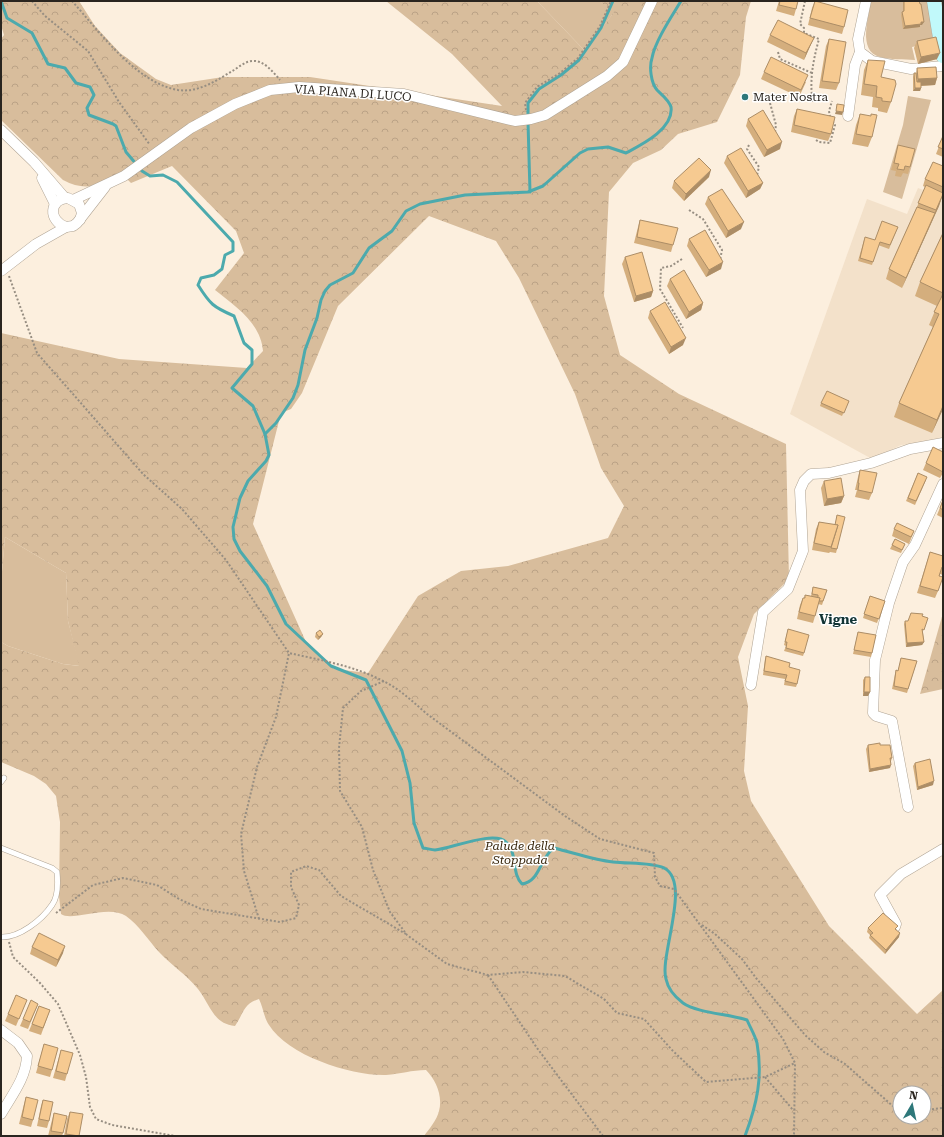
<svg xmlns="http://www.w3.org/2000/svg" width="944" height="1137" font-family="'Roboto Serif',serif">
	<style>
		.built { fill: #f3e1ca }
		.green { fill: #d8bd9c }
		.forest { fill: url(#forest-crowns); fill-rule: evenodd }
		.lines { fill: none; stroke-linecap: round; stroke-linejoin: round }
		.stream { stroke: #4caaad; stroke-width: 3 }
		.lane-casing { stroke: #b0a494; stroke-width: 6 }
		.street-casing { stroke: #b0a494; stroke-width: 11 }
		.secondary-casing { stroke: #b0a494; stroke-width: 15 }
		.path { stroke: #978e82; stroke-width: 2; stroke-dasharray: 2 2; stroke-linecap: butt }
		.lane { stroke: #fff; stroke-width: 5 }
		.street { stroke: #fff; stroke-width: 10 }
		.secondary { stroke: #c1f9fa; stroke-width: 14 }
		.wall { fill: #d4ae7d }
		.shaded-wall { fill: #ac8d66 }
		.building { fill: #f6ca91; stroke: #ac8d66 }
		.poi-dot { fill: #2e787a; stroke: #fff; stroke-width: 1.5 }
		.labels { text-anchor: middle; stroke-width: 3; stroke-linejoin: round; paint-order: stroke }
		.street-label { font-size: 12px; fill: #2a251f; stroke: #fff }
		.poi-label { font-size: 12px; fill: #2a251f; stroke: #fff; text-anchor: start }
		.park-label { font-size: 12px; font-style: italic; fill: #37250b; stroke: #fff }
		.neighbourhood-label { font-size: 13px; font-weight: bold; fill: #113435; stroke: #fff }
	</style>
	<defs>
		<pattern id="forest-crowns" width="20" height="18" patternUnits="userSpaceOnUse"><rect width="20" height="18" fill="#d8bd9c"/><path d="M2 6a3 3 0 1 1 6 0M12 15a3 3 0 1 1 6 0" fill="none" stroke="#baa286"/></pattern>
	</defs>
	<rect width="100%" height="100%" fill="#fcefde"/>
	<path class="built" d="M918 188 942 197 943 194V441L901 445 872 459 790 414 867 199 907 214Z"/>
	<g class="green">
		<path d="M537 1H599L615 11 585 51Z"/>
		<path d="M871 1H928L933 42 912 47 915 60C903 59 891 60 880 57 857 51 869 17 871 1Z"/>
		<path d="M908 96 931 100 902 199 883 192 903 125Z"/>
		<path d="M5 537 66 573 68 621 80 666 63 664 8 646 1 642V583Z"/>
	</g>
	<g class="forest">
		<path d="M1 1H79L95 26 120 53 156 79 171 85 223 77H310L502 106 452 54 386 1H537L585 51 614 12 599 1H751L746 17 740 75 717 122 678 134 661 150 633 163 609 192 604 296 620 355 679 394 786 444 789 579 754 614 738 657 748 706 744 771 751 801 829 926 917 1014 943 990V1136H424C429 1129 437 1120 439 1111 443 1096 436 1080 426 1070 412 1070 400 1074 386 1075 352 1076 288 1056 269 1025 264 1018 263 1007 259 999 243 1004 244 1013 235 1026 213 1024 210 1004 198 989 187 975 171 965 159 952 148 940 139 925 126 916 108 904 72 922 61 914L59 896 60 822 56 796 46 784 34 776 1 762V642L8 646 63 664 79 666 68 621 66 573 5 537 1 583V333L119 359 247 368 263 351C261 323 235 306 215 290L244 253 236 231 172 166 131 183 120 172C100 186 86 192 63 180L1 120V39L4 35 1 25ZM429 216 496 241 519 278 575 394 601 468 624 506 608 538 508 566 461 571 418 596 368 673 334 669 306 642 253 524 281 413 291 409 302 393 338 306ZM900 1093H924V1117H900Z"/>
		<path d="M943 613V689L920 694Z"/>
	</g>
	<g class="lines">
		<g class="stream">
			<path d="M1 1 7 18 32 33 48 64 65 68 76 83 90 87 94 95 87 108 89 115 113 124 116 126 126 152 142 171 150 176 163 175 177 182 233 242V251L225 255 222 269 214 275 201 278 198 285C210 304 213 307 234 316L244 343 252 350V364L232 388 253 406 265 434 269 455 266 461 248 481 240 498 233 527 234 539 240 551 267 586 286 624 331 666 366 680 402 751 410 783 414 823 423 848C426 848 431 850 435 850 450 849 494 830 506 842 518 853 511 873 522 884 540 882 540 857 554 848 574 853 594 860 613 862 629 864 650 862 664 868 692 882 659 956 666 979 668 989 675 997 683 1003 697 1013 729 1014 747 1020 750 1027 755 1035 757 1043 763 1077 757 1104 745 1136"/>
			<path d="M528 117V103L539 89 561 75 579 60 601 28 613 1"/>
			<path d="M528 122 530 192"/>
			<path d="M265 434 276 423 293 398 298 385 305 350 317 318 321 300 325 291 330 285 353 273 369 248 392 231 406 211 420 204 465 195 528 192 543 186 580 153 588 149 608 147 626 153C641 145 674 129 671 107 669 100 662 95 657 90 651 83 649 67 652 58 655 41 672 16 681 1"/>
		</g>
		<g class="lane-casing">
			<g id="lane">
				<path d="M1 782 4 778"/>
				<path d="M1 848 52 868 57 872C58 882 58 897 52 905 42 920 19 938 1 937"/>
			</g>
		</g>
		<g class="street-casing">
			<g id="street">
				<path d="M866 1 858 39 860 52 872 61 911 69 943 66"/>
				<path d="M848 116 855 65 860 52"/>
				<path d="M1 130 34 162 65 198"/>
				<path d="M42 178 55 204"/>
				<path d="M73 200 124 176 191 128 235 104 270 90 299 87 404 94 515 121 531 119 545 115 607 76 623 62 652 1"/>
				<path d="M66 227C48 221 49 199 68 198L79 204 82 213 80 220"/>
				<path d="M1 271 36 244 66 227 73 226 77 223 105 187"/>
				<path d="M751 685 763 612 788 589 803 551 800 490 804 481 811 474 829 473 871 463 910 449 943 443"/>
				<path d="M908 807 892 721 876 716 873 713 875 660 889 603 903 562 915 545 943 484"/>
				<path d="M895 927 896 924 880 895 901 874 943 849"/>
				<path d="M1 1030 18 1043 27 1056C26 1078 12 1095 1 1114"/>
			</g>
		</g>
		<g class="secondary-casing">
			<path id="secondary" d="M934 1 943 56"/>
		</g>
		<g class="path">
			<path d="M32 1 45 16 88 51 119 102 150 145"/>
			<path d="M72 1C99 31 136 83 178 90 199 93 217 80 234 70 240 66 246 61 253 61 264 60 274 73 280 80"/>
			<path d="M805 1 800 24 804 28V33L819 39C813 61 809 81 813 103"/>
			<path d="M778 52 780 59 812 73"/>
			<path d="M770 103 776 125 775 132"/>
			<path d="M526 110 525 103 537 87 560 73 578 58 600 26 611 1"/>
			<path d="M830 117 829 111 832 101"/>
			<path d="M816 140 819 142 830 143 835 125 832 120"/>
			<path d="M749 145 747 149 759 167 757 175"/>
			<path d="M689 210 703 219 722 250 720 260"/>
			<path d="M682 259 671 266 661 268 660 289 683 328"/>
			<path d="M9 276 37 353 143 474 182 509 226 560 289 653C320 660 355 666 383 681 400 689 413 702 427 714L565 816 600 839 654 853 655 877 660 886 674 889 783 1039 795 1063 794 1136"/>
			<path d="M384 681 361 691 343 708 339 748 340 791 362 827 373 870 390 912 407 935 447 964 488 975 523 972 565 976 604 999 617 1013 644 1019 673 1051 706 1082 765 1077 795 1063"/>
			<path d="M56 913 93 885 123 878 157 885 179 899 201 909 280 922 296 918 299 905 291 887V872L306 866 319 870 341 896 406 934"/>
			<path d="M259 919 244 871 241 834 257 767 276 717 289 653"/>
			<path d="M702 925 715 934 742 959 756 978 805 1035 824 1052 845 1064 894 1107 900 1108"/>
			<path d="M9 942 13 957 40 983 58 1004 80 1055 86 1077 90 1107 96 1119 112 1125 175 1136"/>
			<path d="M488 975 537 1048 603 1136"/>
			<path d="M765 1077 793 1110"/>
			<path d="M924 1110 943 1108"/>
		</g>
		<use href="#lane" class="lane"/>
		<use href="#street" class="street"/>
		<use href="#secondary" class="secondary"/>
	</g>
	<g class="wall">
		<path d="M779 1H798L796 9 794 16 776 11Z"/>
		<path d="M815 1 844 27 842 34 808 25 812 8Z"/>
		<path d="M903 1H919L922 25H920V27L903 29 901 15 902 12H903Z"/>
		<path d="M770 35 814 38 804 60 767 42Z"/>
		<path d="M829 39 839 83 836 90 819 88 826 46Z"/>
		<path d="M917 41 937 59 918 64 914 48Z"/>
		<path d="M868 60 881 77 891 102 887 113 878 111V108L872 107 873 97 861 95 864 70Z"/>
		<path d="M917 68 937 78 935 85 921 86V88L920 91H913V77L914 73H916Z"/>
		<path d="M764 72 806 82 799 97 761 79Z"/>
		<path d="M797 109 831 134 828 141 791 132 794 116Z"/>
		<path d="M860 114 872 137 868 147 852 144 856 125Z"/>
		<path d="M748 119 780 149 764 157 746 126Z"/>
		<path d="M943 136V157L936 154Z"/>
		<path d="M898 145 910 167 908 174 903 173 901 177 895 176 896 171 891 170Z"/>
		<path d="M727 156 763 183 760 189 746 198 724 163Z"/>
		<path d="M943 166V198L942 197 939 206 902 288 886 279 889 269 917 207 925 187 923 186 925 179Z"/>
		<path d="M709 177 684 201 672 188 674 181Z"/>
		<path d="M708 197 741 229 726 238 705 204Z"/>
		<path d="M640 220 673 245 671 252 634 243 638 227Z"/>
		<path d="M898 227 889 249 878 245 872 265 858 261 864 240H875Z"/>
		<path d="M943 233V409L932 433 894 417 899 403 933 327 929 325 937 306 915 296 920 282Z"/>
		<path d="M689 239 721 269 706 277 687 246Z"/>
		<path d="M625 257 653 291 651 297 634 302 622 264Z"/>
		<path d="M670 279 703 303 701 310 686 319 667 286Z"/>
		<path d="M650 311 683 345 669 354 648 318Z"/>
		<path d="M849 401 842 416 820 406 821 403Z"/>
		<path d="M943 452V473L940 478 923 470 926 463Z"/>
		<path d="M860 470 872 493 869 500 855 497 857 490H855L858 477Z"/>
		<path d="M918 473 926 480 915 505 906 501Z"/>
		<path d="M824 481 844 496 841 503 824 506 821 488Z"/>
		<path d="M943 500V518L937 515Z"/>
		<path d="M837 515V549L836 553 830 552 829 553 812 550 816 529 819 522 835 525Z"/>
		<path d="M894 529 914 531 909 544 892 536Z"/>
		<path d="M895 539 905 544 901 553 890 549Z"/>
		<path d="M930 552 943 556V575L940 574 938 591 935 598 917 593Z"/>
		<path d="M813 587 827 590 822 605 818 604 815 616 813 623 797 619 800 605 803 598H804L805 595 811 596Z"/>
		<path d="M870 596 885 601 877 623 863 618Z"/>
		<path d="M922 616 923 633 924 642 922 645 906 647 904 624 905 621H908Z"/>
		<path d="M788 629 804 653 803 656 784 651 786 646 784 645Z"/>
		<path d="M858 632 872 653 871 657 853 654Z"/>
		<path d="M316 633 323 634 321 637 318 640 315 637Z"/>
		<path d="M766 656 789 667 797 684 796 687 784 685 785 679 763 675 765 659Z"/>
		<path d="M901 658 917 661 907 693 892 689 895 674 896 670 898 671Z"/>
		<path d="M865 677 870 692 868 696H863V680Z"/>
		<path d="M868 745H880L892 758 891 761 890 768 869 772 866 749Z"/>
		<path d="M915 763 933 785 917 790 913 766Z"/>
		<path d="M868 928 897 929 896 930 899 937 885 954 869 938 870 935 867 932Z"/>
		<path d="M32 947 63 953 56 967 30 954Z"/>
		<path d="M38 1004 28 1029 20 1026 23 1019Z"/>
		<path d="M39 1006 50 1010 41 1035 29 1031Z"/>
		<path d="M24 1007 16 1026 5 1021 8 1014Z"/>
		<path d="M44 1044 52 1070 50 1077 36 1073Z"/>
		<path d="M61 1050 67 1074 65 1081 53 1078Z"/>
		<path d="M26 1097 33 1120 31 1127 19 1124 24 1104Z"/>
		<path d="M43 1100 49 1121 47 1128 37 1126 41 1106Z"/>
		<path d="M70 1112 79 1136H64L67 1119Z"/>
		<path d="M54 1113 63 1133 62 1136H48L52 1120Z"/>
	</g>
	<g class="shaded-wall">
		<path d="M921 22H924L922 25H920V27L903 29 905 26Z"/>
		<path d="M814 38 811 44 804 60 806 53Z"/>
		<path d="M940 53 937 59 918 64 921 57Z"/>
		<path d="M937 78 935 85 916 86 918 79Z"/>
		<path d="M915 88H921L920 91H913Z"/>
		<path d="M836 111 843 112 842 115 835 114Z"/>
		<path d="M782 142 780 149 764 157 767 150Z"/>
		<path d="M711 170 709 177 684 201 686 194Z"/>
		<path d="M763 183 760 189 746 198 748 191Z"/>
		<path d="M943 194 939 206 902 288 906 278Z"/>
		<path d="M744 222 741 229 726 238 728 231Z"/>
		<path d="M723 262 721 269 706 277 709 270Z"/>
		<path d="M653 291 651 297 634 302 636 296Z"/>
		<path d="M703 303 701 310 686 319 689 312Z"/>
		<path d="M686 338 683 345 669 354 671 347Z"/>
		<path d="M943 406V409L932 433 937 420Z"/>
		<path d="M844 496 841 503 824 506 827 499Z"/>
		<path d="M323 634 321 637 318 640 319 637Z"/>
		<path d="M924 642 922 645 906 647 907 643Z"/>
		<path d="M864 692H870L868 696H863Z"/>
		<path d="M891 765 890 768 869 772 870 769Z"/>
		<path d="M934 781 933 785 917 790 918 787Z"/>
		<path d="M900 933 899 937 885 954 886 950Z"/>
		<path d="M65 946 63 953 56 967 58 960Z"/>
	</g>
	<g class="building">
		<path d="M780 1H798L796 9 779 5Z"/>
		<path d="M815 1 848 10 844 27 810 18Z"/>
		<path d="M904 1H919L920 4H921L924 22H921V24L905 26 902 12 904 11Z"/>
		<path d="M778 20 814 38 806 53 770 35Z"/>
		<path d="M936 37 940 53 921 57 917 41Z"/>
		<path d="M829 39 846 42 839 83 822 81Z"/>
		<path d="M771 57 808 75 801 90 764 72Z"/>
		<path d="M868 60 885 61 881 77 895 80 896 84 891 102 882 101V98L876 97 877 86 864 84Z"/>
		<path d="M936 67 937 78 918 79 917 68Z"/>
		<path d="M914 73H916L917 82H921V88H915Z"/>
		<path d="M837 104 844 105 843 112 836 111Z"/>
		<path d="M797 109 835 117 831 134 794 125Z"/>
		<path d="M763 110 782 142 767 150 748 119Z"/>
		<path d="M860 114 871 116V114L877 115 872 137 856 134Z"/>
		<path d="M943 136V149L938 147Z"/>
		<path d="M898 145 915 149 910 167 905 166 904 170 897 169 899 164 894 163Z"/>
		<path d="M741 148 763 183 748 191 727 156Z"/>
		<path d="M699 158 711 170 686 194 674 181Z"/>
		<path d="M933 162 943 166V187L925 179Z"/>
		<path d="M926 185 943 193V194L936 210 918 203Z"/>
		<path d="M722 189 744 222 728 231 708 197Z"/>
		<path d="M917 207 935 213 906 278 889 269Z"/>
		<path d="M640 220 678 228 673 245 637 237Z"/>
		<path d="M882 221 898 227 890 245 880 242 873 262 860 258 865 237 875 240Z"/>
		<path d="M705 230 723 262 709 270 689 239Z"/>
		<path d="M943 233V293L920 282Z"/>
		<path d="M642 252 653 291 636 296 625 257Z"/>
		<path d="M684 270 703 303 689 312 670 279Z"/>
		<path d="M943 294V406L937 420 899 403 939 314 934 312Z"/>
		<path d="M665 302 686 338 671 347 650 311Z"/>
		<path d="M827 391 849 401 844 413 821 403Z"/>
		<path d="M933 447 943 452V472L926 463Z"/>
		<path d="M860 470 877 473 872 493 858 490 859 483H858Z"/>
		<path d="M918 473 927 477 916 501 908 498Z"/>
		<path d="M841 478 844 496 827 499 824 481Z"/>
		<path d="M943 500V510L940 508Z"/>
		<path d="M837 515 845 517 837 549 831 548 838 525H835Z"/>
		<path d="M819 522 838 525 831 547 814 543Z"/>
		<path d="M897 523 914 531 911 537 894 529Z"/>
		<path d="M895 539 905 544 902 550 892 545Z"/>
		<path d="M930 552 943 556V568L942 567 939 576 943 577 938 591 920 586Z"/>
		<path d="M813 587 827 590 823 601H819L820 598H818V595L812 594Z"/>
		<path d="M805 595 820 598 815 616 799 612 803 598H805Z"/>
		<path d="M870 596 885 601 879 619 864 614Z"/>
		<path d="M911 613 923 614 922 616 928 618 924 630 922 629 924 642 907 643 905 621H908Z"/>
		<path d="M788 629 809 635 804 653 786 648 787 642H785Z"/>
		<path d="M320 630 323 634 319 637 316 633Z"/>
		<path d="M858 632 876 635 872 653 854 650Z"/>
		<path d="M766 656 790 663 789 667 800 670 797 684 785 681 787 675 764 671Z"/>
		<path d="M901 658 917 661 908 689 894 686 896 670 898 671Z"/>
		<path d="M865 677H870V692H864Z"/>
		<path d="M880 743V745H890L892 758H890L891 765 870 769 868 745Z"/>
		<path d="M930 759 934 781 918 787 915 763Z"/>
		<path d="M883 913 898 926 895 929 900 933 886 950 870 935 873 933 868 928Z"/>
		<path d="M39 933 65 946 58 960 32 947Z"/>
		<path d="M16 995 27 1000 19 1019 8 1014Z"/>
		<path d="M31 1000 38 1004 30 1022 23 1019Z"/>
		<path d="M39 1006 50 1010 43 1028 32 1024Z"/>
		<path d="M44 1044 58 1048 52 1070 38 1066Z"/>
		<path d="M61 1050 73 1053 67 1074 56 1071Z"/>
		<path d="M26 1097 38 1100 33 1120 22 1117Z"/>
		<path d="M43 1100 53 1102 49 1121 39 1119Z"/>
		<path d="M70 1112 83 1114 79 1136 66 1134Z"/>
		<path d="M54 1113 67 1116 63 1133 51 1131Z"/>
	</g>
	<circle class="poi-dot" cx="745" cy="97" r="4"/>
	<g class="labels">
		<g class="street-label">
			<text transform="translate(353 93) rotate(4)" y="4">VIA PIANA DI LUCO</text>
		</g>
		<g class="poi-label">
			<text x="753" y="101">Mater Nostra</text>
		</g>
		<g class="park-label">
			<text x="520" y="850">Palude della<tspan x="520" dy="14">Stoppada</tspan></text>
		</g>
		<g class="neighbourhood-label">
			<text x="838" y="624">Vigne</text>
		</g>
	</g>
	<rect width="944" height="1137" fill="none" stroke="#2a251f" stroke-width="4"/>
	<g transform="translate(912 1105) rotate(9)"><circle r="19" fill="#ffffff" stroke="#aaa8a5"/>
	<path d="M0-3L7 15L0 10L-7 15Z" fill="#2e787a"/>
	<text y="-6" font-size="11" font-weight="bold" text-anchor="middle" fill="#2a251f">N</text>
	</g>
</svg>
